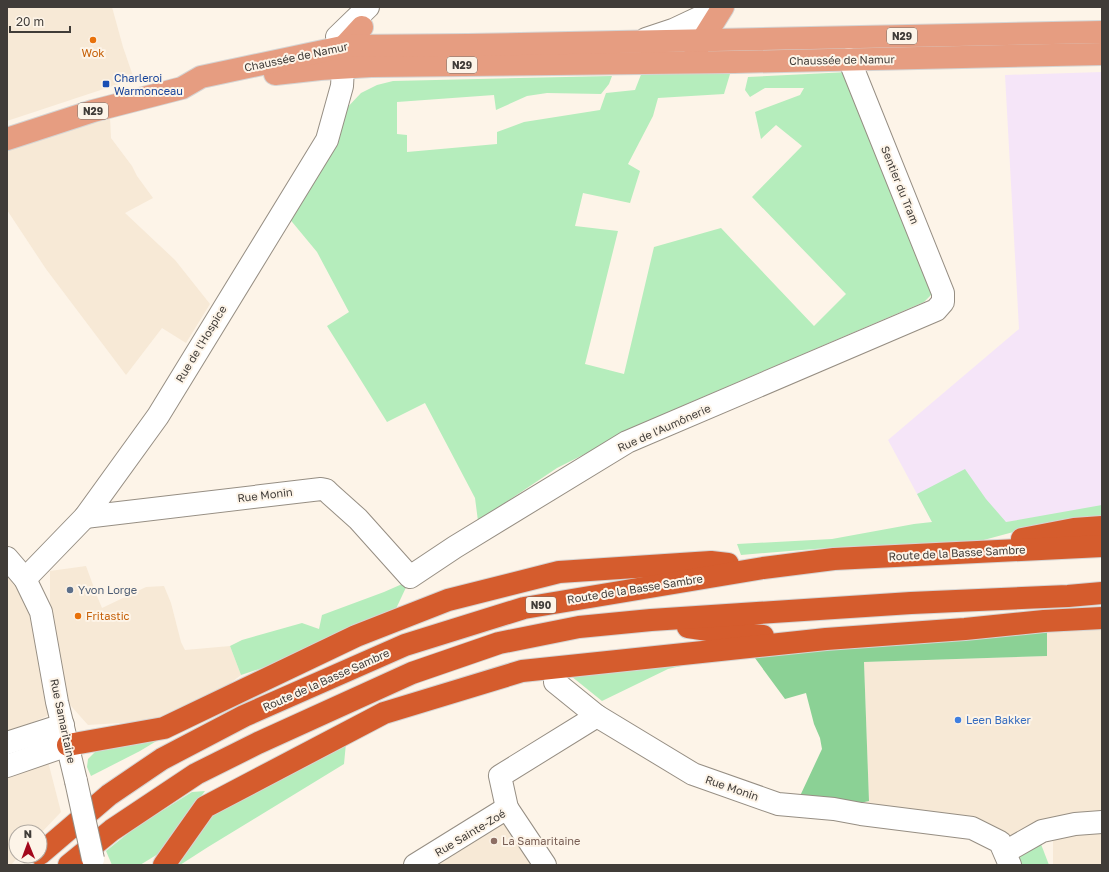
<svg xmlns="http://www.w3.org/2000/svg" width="1109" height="872" font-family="'Golos Text',sans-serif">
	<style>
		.built { fill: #f7e9d6 }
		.industrial { fill: #f5e5f8 }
		.green { fill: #b5edbc }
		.forest { fill: #8bd195 }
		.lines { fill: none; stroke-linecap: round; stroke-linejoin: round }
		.minor-casing { stroke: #968e83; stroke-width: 24 }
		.major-casing { stroke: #d5d4d3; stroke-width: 24 }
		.highway-casing { stroke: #d5d4d3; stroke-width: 24 }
		.minor { stroke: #fff; stroke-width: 22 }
		.major { stroke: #e69d81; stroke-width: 22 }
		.highway { stroke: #d55c2d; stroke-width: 22 }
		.minor-bridge-casing { stroke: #968e83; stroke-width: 24; stroke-linecap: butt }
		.minor-bridge { stroke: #fff; stroke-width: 22 }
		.food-dot { fill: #e8710a; stroke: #fdf4e8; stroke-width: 1.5 }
		.transit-dot { fill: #1a4fb4; stroke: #fdf4e8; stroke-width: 1.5 }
		.service-dot { fill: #5c6f8a; stroke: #fdf4e8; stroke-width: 1.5 }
		.shop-dot { fill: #3f7fe0; stroke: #fdf4e8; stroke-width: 1.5 }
		.education-dot { fill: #8d6e63; stroke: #fdf4e8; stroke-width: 1.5 }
		.labels { text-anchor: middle; stroke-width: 4; stroke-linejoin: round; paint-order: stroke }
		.shield { fill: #fdf4e8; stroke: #79736d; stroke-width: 1 }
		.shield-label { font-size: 10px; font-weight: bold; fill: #403c38 }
		.food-label { font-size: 11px; fill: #c56008; stroke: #fdf4e8 }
		.street-label { font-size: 11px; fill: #403c38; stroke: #fdf4e8 }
		.transit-label { font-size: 11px; fill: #164399; stroke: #fdf4e8; text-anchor: start }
		.service-label { font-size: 11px; fill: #4e5e75; stroke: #fdf4e8; text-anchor: start }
		.shop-label { font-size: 11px; fill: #366cbe; stroke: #fdf4e8; text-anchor: start }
		.education-label { font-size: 11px; fill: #785e54; stroke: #fdf4e8; text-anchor: start }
	</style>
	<rect width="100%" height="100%" fill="#fdf4e8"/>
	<g class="built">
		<path d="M7 7H112L123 47 134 79 7 121Z"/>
		<path d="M110 117 111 138 132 166 137 176 153 198 125 213 175 260 210 304 186 343 162 328 126 375 46 269 7 210V150Z"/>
		<path d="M86 566 97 596 102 608 146 587 164 586 171 603 181 642 185 650 230 646 241 675 194 711 152 721 88 725 64 698 50 606V571Z"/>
		<path d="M7 571 34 608 55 711 45 717 7 733Z"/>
		<path d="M1102 627V865H1053V839L1024 835 989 838 834 809 869 801 864 662 1047 656V630Z"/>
		<path d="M43 742 61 812 40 834V832H16V856H19L11 865H7V755Z"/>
		<path d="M505 817 537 865H427Z"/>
	</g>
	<path class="industrial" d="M1102 72V507L938 533 888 440 1019 329 1005 75Z"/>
	<g class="green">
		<path d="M642 72 730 74 724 94 658 98 653 116 628 164 640 171 630 203 583 193 575 226 618 231 585 364 624 374 654 247 721 228 814 326 846 294 752 197 802 146 776 125 761 139 755 112 800 95 804 88H765L750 97 745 90 748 77 849 72 934 286 931 295 924 302 666 413 557 468 478 521 475 498 425 403 387 422 327 326 349 312 317 252 288 217 343 112 361 93 377 85 393 81 612 76 609 84 601 94 547 93 527 96 496 110 494 95 397 102V134L407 135V152L497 144V132L524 122 600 110 606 93 635 90Z"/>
		<path d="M965 469 986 499 1006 522 1102 505V523L1051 522 980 541 948 544 839 547 741 555 737 544 832 539 914 524 932 522 917 494Z"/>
		<path d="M409 581 394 613 268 666 241 675 230 646 242 640 302 623 319 629 322 615 384 592Z"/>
		<path d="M707 660 668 669 602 701 571 676Z"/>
		<path d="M173 731 140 751 91 776 87 767 88 759 99 748Z"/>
		<path d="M346 743 344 764 208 847 180 865H175L214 813Z"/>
		<path d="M205 791 158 854 140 865H112L106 851 136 827 192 792Z"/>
		<path d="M1039 839 1049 865H1019V856Z"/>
	</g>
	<path class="forest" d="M1047 630V656L864 662 869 801 834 809 800 796 822 749 820 738 814 724 806 693 785 699 752 654Z"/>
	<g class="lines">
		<g class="minor-casing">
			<g id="minor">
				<path d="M337 37 368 7"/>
				<path d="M646 39 673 30 722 7"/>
				<path d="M85 517 321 489 326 490 330 494 358 519 410 577 455 547 627 442 936 310 943 302V293L849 59"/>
				<path d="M7 558 25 579 41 612 57 702 76 781"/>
				<path d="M25 579 85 517 158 416 327 140 342 86 344 50"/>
				<path d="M555 682 597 716"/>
				<path d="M7 743 63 725"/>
				<path d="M7 766 68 745"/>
				<path d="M507 808 500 776 597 716 693 774 778 804 834 809 861 814 972 828 1000 842 1010 865"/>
				<path d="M1005 852 1042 831 1075 824 1102 822"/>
				<path d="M415 865 507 808 545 865"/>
			</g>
		</g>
		<g class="major-casing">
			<g id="major">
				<path d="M695 48 698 47 723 7"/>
				<path d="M339 52 362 27"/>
				<path d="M275 74 320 69 371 66 734 62 1102 54"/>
				<path d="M7 139 93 111 182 88 201 77 347 46 468 45 1102 32"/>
			</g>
		</g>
		<g class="highway-casing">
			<g id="highway">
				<path d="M1022 539 1074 529 1102 527"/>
				<path d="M688 627 722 632 763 636"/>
				<path d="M68 745 164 728 356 636 448 600 559 572 711 562 728 564"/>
				<path d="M40 854 109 795 162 759 244 716 405 645 524 608 763 568 834 559 1102 546"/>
				<path d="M69 865 112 830 196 774 258 743 412 673 499 643 579 627 651 620 911 603 1068 596 1102 593"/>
				<path d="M164 865 205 807 384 713 522 671 826 639 965 629 1044 621 1102 618"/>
			</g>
		</g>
		<use href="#minor" class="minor"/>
		<use href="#major" class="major"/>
		<use href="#highway" class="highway"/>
		<g class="minor-bridge-casing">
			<path id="minor-bridge" d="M76 781 93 859"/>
		</g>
		<use href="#minor-bridge" class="minor-bridge"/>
	</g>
	<g class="food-dot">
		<circle cx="93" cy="40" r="4"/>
		<circle cx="78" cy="616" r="4"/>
	</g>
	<rect class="transit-dot" x="102" y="80" width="8" height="8" rx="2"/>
	<circle class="service-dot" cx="70" cy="590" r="4"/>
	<circle class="shop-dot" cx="958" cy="720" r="4"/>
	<circle class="education-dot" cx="494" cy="841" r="4"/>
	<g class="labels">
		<g class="shield">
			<rect x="887" y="28" width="30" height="16" rx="3"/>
			<rect x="447" y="57" width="30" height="16" rx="3"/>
			<rect x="78" y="103" width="30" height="16" rx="3"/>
			<rect x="526" y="597" width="30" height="16" rx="3"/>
		</g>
		<g class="shield-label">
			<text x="902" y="40">N29</text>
			<text x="462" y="69">N29</text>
			<text x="93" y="115">N29</text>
			<text x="541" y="609">N90</text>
		</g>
		<g class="food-label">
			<text x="93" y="57">Wok</text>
			<text x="86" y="620" text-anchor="start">Fritastic</text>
		</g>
		<g class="street-label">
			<text transform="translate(296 57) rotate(-12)" y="4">Chaussée de Namur</text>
			<text transform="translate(842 60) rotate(-1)" y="4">Chaussée de Namur</text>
			<text transform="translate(900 185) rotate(68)" y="4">Sentier du Tram</text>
			<text transform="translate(201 344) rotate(-59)" y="4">Rue de l'Hospice</text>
			<text transform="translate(664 428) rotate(-24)" y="4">Rue de l'Aumônerie</text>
			<text transform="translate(265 495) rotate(-7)" y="4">Rue Monin</text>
			<text transform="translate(957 553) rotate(-3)" y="4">Route de la Basse Sambre</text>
			<text transform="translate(635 589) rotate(-9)" y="4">Route de la Basse Sambre</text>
			<text transform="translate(326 680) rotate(-24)" y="4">Route de la Basse Sambre</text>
			<text transform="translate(63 721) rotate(78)" y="4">Rue Samaritaine</text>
			<text transform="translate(732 788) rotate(19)" y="4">Rue Monin</text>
			<text transform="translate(470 833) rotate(-31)" y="4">Rue Sainte-Zoé</text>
		</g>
		<g class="transit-label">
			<text x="114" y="82">Charleroi<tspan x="114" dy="13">Warmonceau</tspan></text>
		</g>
		<g class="service-label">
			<text x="78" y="594">Yvon Lorge</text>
		</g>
		<g class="shop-label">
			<text x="966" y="724">Leen Bakker</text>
		</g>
		<g class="education-label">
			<text x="502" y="845">La Samaritaine</text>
		</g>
	</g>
	<rect width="1109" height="872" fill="none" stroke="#403c38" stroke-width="16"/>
	<g transform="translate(28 844) rotate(359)"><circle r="19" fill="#fdf4e8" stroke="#b1aaa2"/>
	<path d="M0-3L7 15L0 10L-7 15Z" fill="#a3081c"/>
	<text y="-6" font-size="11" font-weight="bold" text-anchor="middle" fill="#403c38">N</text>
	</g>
	<path d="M10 26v6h60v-6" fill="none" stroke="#403c38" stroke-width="2"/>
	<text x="16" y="26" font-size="12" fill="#403c38" stroke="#fdf4e8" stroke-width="3" paint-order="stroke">20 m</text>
</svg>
